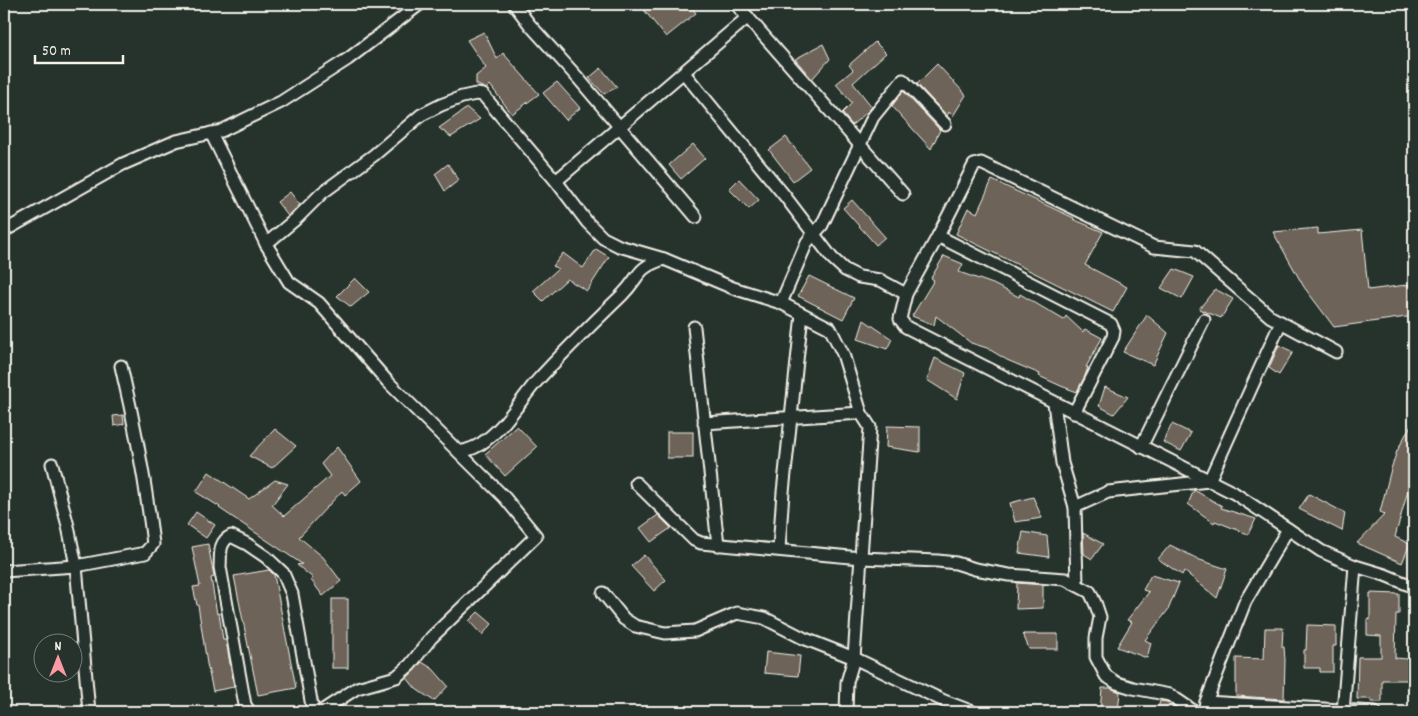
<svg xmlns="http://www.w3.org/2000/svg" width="1418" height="716" font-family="Dekko,sans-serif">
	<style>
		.building { fill: #6e6358; stroke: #f4f1e8 }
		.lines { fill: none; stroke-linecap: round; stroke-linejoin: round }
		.street-casing { stroke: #f4f1e8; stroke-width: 15 }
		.street { stroke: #26332d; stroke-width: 11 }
	</style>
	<rect width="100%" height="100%" fill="#26332d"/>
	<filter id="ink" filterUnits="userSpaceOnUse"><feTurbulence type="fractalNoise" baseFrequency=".02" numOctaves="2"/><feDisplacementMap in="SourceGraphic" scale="10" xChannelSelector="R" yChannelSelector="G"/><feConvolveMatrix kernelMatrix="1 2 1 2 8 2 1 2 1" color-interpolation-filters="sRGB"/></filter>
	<g filter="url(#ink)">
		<g class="building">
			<path d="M651 4H689L696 13 666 37 644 10Z"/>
			<path d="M484 32 497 59 503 53 539 94 512 114 490 85 486 89 476 84V76L486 68 467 40Z"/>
			<path d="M875 42 886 53 853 83 872 107 866 113 852 125 842 113 852 103 836 84 853 70 849 65Z"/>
			<path d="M823 44 830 59 812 79 795 59Z"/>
			<path d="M937 64 966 95 953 116 949 112 947 116 917 84Z"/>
			<path d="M601 68 617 87 604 94 589 78Z"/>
			<path d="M557 82 580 108 566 120 543 93Z"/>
			<path d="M903 91 940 130 931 149 892 106Z"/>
			<path d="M467 108 480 119 451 137 439 128Z"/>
			<path d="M786 137 810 168 793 181 769 150Z"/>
			<path d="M693 144 705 158 681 179 669 165Z"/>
			<path d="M448 164 459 180 445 191 435 174Z"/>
			<path d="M739 179 759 200 749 209 729 189Z"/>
			<path d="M992 180 1074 218 1073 219 1103 232 1085 265 1127 287 1113 312 956 234 968 208 977 213Z"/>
			<path d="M290 192 300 205 288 216 277 202Z"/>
			<path d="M852 200 885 237 876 245 843 208Z"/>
			<path d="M1318 228V234L1362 230 1368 290 1414 284V316L1334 327 1304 287 1273 232Z"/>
			<path d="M596 249 609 257 587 291 567 279 543 301 533 291 558 269 553 266 563 253 583 268Z"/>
			<path d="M944 256 963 264 959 272 993 284 1019 297 1020 294 1064 320 1066 316 1083 332 1085 329 1102 338 1086 367H1088L1085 376 1077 392 1061 386 1039 376 1040 374 1007 360 987 348 971 343 936 316 934 325 912 316 934 280 931 278Z"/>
			<path d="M1174 269 1194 277 1182 299 1161 288Z"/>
			<path d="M809 276 854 298 843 319 798 296Z"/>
			<path d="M355 278 369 292 351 307 337 296Z"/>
			<path d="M1215 289 1233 299 1221 318 1199 309Z"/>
			<path d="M1147 315 1168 333 1153 365 1123 352Z"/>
			<path d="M864 320 892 339 887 349 858 339Z"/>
			<path d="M1279 345 1293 352 1279 375 1269 368Z"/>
			<path d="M935 358 965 373 957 399 927 380Z"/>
			<path d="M1105 387 1128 397 1114 414 1099 406Z"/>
			<path d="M123 415 124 424 114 426 113 416Z"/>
			<path d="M1414 419V469L1395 537 1410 544 1402 563 1357 543 1385 514 1380 512 1391 469 1397 451Z"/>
			<path d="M1172 424 1191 433 1181 451 1163 442Z"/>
			<path d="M517 426 537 447 505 476 485 454Z"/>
			<path d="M887 426 920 427V452L886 447Z"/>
			<path d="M275 429 296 446 272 468 249 456Z"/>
			<rect x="667" y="432" width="26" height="26"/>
			<path d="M337 447 361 481 345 495 342 491 299 537 323 557 341 581 323 596 311 580 313 578 297 565 302 564 219 508 220 507 196 492 209 472 249 499 275 480 288 484 272 505 284 516 330 476 321 464Z"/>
			<path d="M1194 490 1222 506 1221 508 1256 519 1248 534 1215 521 1214 523 1188 504Z"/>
			<path d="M1309 494 1345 513 1342 531 1299 509Z"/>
			<path d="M1033 497 1042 518 1015 522 1010 503Z"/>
			<path d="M196 512 215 525 206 538 187 525Z"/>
			<path d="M658 515 671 528 651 542 640 528Z"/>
			<path d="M1023 532 1047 536 1049 557 1019 553Z"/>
			<path d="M1083 533 1103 544 1092 559 1084 554Z"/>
			<path d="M208 544 214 577 211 578 217 614 219 613 223 640H226L234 687 213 691 207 664 198 605H197L193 587 200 586 192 547Z"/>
			<path d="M1170 545 1200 560 1227 569 1217 598 1184 571 1182 575 1158 559Z"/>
			<path d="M644 555 666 580 654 591 631 566Z"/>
			<path d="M269 570 274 575 296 688 258 695 234 576Z"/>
			<path d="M1151 575 1179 583 1168 610 1145 640 1151 643 1147 658 1117 647 1132 622 1127 620 1149 592 1143 590Z"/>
			<path d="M1017 583 1043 585V608L1016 609Z"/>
			<path d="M1370 593 1399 594V614H1396L1395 658 1408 659V680H1382V702H1371V699H1357L1358 657H1381V636L1367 635V619L1370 620Z"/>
			<rect x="332" y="599" width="16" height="69"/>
			<path d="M478 612 492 624 482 635 469 621Z"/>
			<path d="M1307 625 1336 626V646H1333V672H1320V668H1304V650H1306Z"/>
			<path d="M1265 628H1283L1282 647H1284L1285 660 1284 699 1236 696V658L1264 659Z"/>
			<path d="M1023 634H1058V649H1029Z"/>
			<path d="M766 652 800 656 798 676 764 673Z"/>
			<path d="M422 662 433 669 448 686 434 701 416 689 407 678Z"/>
			<path d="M1102 688H1110L1120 692 1118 712H1100Z"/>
			<path d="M1160 701 1167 702 1177 709 1176 712H1157Z"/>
		</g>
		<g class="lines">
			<g class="street-casing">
				<g id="street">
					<path d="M514 4 530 25 578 78 696 217"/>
					<path d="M736 4 903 194"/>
					<path d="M684 73 784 195 832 258 845 270 859 277 880 280 906 294"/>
					<path d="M211 133 266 244 289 282 319 303 387 381 505 498 536 536 431 638 410 665 396 677 357 688 320 712"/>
					<path d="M556 181 748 17"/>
					<path d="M4 231 123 164 176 141 221 131 281 102 348 59 420 4"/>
					<path d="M938 236 1111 324 1114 331 1113 337 1074 413"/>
					<path d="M266 244 297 218 322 193 374 155 421 115 441 105 462 97 476 94 483 95 556 181 587 222 603 238 619 246 664 259 733 288 781 303 830 328 843 354 861 413 870 427 854 658 847 682 846 712"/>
					<path d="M781 303 807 242 822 225 873 117 903 80 945 124"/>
					<path d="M694 327 718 545"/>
					<path d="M1336 352 1271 317 1195 251 1154 247 981 163 974 165 938 236 906 294 900 319 906 327 1234 493 1321 551 1355 566 1385 575 1414 587"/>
					<path d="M1054 403 1062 463 1075 507 1077 585"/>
					<path d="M704 423 861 413"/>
					<path d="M1141 447 1204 320"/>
					<path d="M459 452C470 450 478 447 486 440 506 425 520 401 536 382 563 352 593 323 622 295 641 276 635 268 664 259"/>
					<path d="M52 464 68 526 76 566 89 712"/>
					<path d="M636 483 694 540 701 543 861 558 938 561 956 563 975 569 1009 575 1065 579 1090 592 1096 605 1100 617 1096 638V657L1106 676 1117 683 1133 688 1170 695 1195 712"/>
					<path d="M1075 507 1108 492 1209 481 1281 322"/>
					<path d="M779 549 783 492 802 314"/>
					<path d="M4 571 76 566 145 553 153 544C146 484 135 425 121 366"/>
					<path d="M603 593 624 619 635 626 665 633 695 631 737 613 764 618 803 638 854 658 944 701 973 712"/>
					<path d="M1206 702 1375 712"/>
					<path d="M250 712 245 705 220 567C221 555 218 542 231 536L247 544 266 557 283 573 292 594 313 712"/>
					<path d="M1204 712 1206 702 1245 602 1288 529"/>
					<path d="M1343 712 1355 566"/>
				</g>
			</g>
			<use href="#street" class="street"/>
		</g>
	</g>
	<rect width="1418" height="716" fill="none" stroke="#26332d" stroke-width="20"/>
	<rect x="10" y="10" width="1398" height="696" fill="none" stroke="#f4f1e8" stroke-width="2" filter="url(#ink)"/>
	<g transform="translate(58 658)"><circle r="24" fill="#26332d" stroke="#787f78"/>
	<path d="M0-4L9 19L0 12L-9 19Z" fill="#ff9aa2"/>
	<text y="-8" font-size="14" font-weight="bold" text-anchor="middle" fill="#f4f1e8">N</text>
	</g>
	<path d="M35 55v8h88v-8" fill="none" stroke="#f4f1e8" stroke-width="2.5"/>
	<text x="42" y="55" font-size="15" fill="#f4f1e8" stroke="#26332d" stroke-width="4" paint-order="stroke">50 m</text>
</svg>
